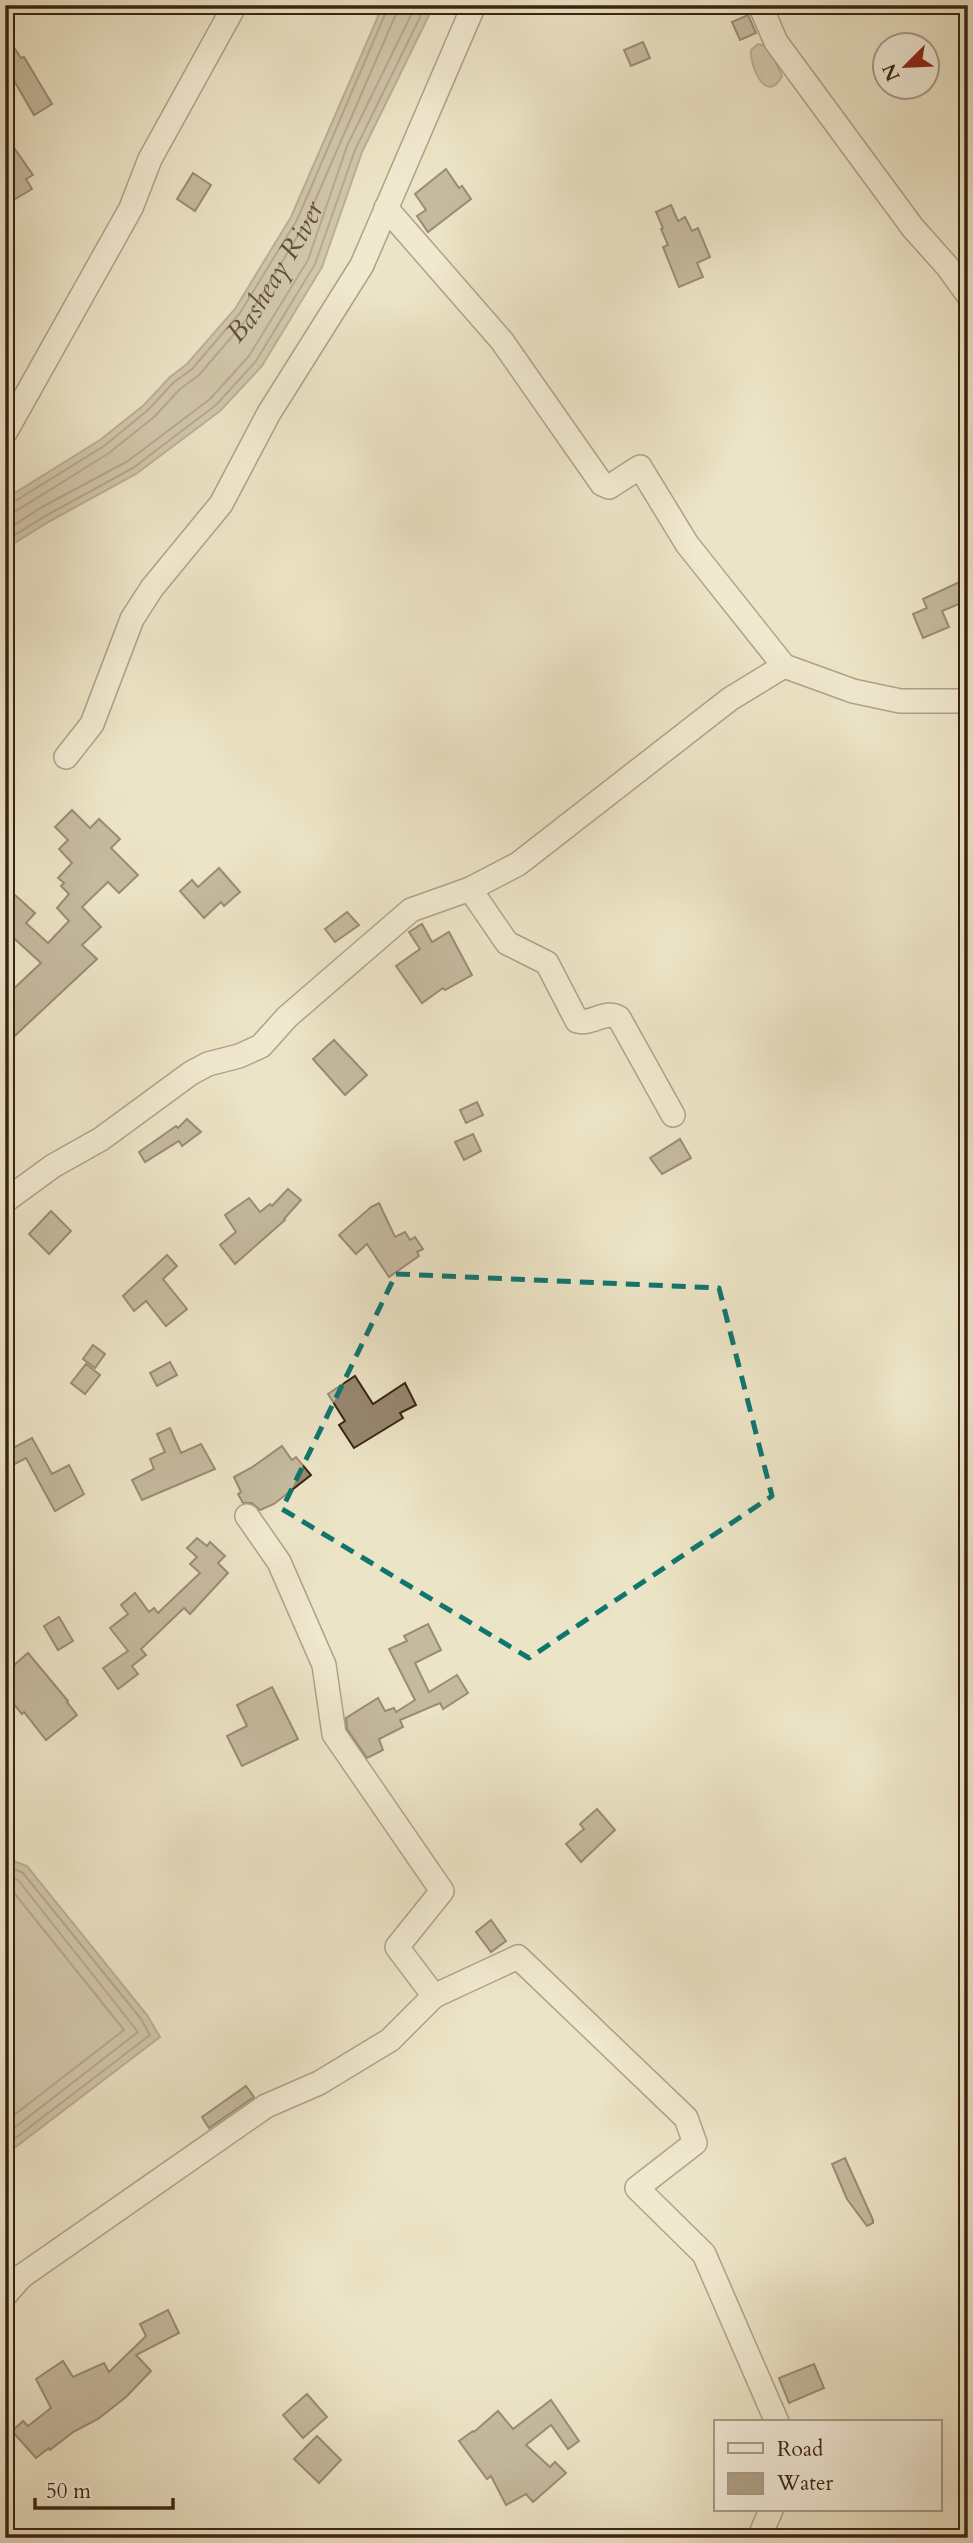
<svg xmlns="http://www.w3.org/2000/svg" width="973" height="2543" font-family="Cardo,serif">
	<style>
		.water { fill: #afa288; stroke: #806f58; stroke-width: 2 }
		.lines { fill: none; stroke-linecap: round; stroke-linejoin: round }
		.shore { stroke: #74624c; stroke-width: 2 }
		.building { fill: #96876f; stroke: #392311; stroke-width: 2 }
		.minor-casing { stroke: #66533e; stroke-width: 26 }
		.minor { stroke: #f3edda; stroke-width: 23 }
		.marked { fill: none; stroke: #0f766e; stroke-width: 5; stroke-dasharray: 14 9; stroke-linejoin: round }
		.labels { text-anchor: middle; stroke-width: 5; stroke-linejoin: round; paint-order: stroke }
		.water-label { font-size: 28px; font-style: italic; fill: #624f3b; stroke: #f3edda }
	</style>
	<rect width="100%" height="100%" fill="#ece4c6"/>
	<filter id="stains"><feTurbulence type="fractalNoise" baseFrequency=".00286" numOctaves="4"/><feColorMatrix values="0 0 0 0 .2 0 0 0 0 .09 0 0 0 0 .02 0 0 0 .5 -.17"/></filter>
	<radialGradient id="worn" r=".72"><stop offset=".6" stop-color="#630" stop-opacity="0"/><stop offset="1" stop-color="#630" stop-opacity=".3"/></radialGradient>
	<g class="water">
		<path d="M383 5H434L362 152 322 267 262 366 220 411 136 474 50 521 5 549V499L100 440 144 405 170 377 187 364 235 309 291 217Z"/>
		<path d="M758 44 769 47 782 76C767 105 750 68 751 50Z"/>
		<path d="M5 1858 27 1866 147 2015 160 2037 5 2155Z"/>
	</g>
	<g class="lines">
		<g class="shore">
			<path d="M5 504 12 503 104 446 148 410 174 382 192 369 240 313 297 220 389 5"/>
			<path id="s1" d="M5 513 16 511 109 453 154 417 180 389 199 375 247 319 305 224 396 14 398 5"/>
			<path d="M5 531 42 507 128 461 210 399 249 356 308 260 347 146 416 5"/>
			<path d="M5 541 47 515 133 468 216 405 256 361 315 264 355 150 426 5"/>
			<path d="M5 1865 23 1873 141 2019 150 2035 5 2146"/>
			<path d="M5 1875 18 1880 138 2032 5 2135"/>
			<path d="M5 1886 11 1889 124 2030 5 2122"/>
		</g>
	</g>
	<g class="building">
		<path d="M748 15 756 33 740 40 732 22Z"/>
		<path d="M5 34 21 58 24 57 52 104 34 115 5 65Z"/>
		<path d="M643 42 650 58 631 66 624 50Z"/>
		<path d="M5 135 33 175 26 179 32 189 5 205Z"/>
		<path d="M446 169 459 188 462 186 471 199 428 232 417 216 426 210 415 194Z"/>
		<path d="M193 173 211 185 195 211 177 199Z"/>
		<path d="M671 205 678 221 685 217 692 231 698 228 710 257 697 263 703 277 679 287 663 247 668 245 661 229 663 228 656 212Z"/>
		<path d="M968 578V600L942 611 949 627 923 638 913 614 927 608 923 599Z"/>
		<path d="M72 810 90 828 99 819 120 839 111 848 138 875 119 893 108 882 82 907 101 927 82 945 97 959 5 1045V997L41 963 5 930V886L35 913 26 923 48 943 69 921 57 908 69 894 61 886 64 883 58 878 72 863 59 849 68 840 55 827Z"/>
		<path d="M219 868 240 892 224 906 221 902 204 918 180 891 192 880 198 887Z"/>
		<path d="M347 912 359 925 335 942 325 929Z"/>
		<path d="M422 924 432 942 449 932 472 975 445 990 443 988 422 1003 396 966 420 949 409 932Z"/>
		<path d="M334 1040 367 1075 345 1095 313 1059Z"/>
		<path d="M477 1102 483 1115 466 1123 460 1110Z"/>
		<path d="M187 1119 201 1132 182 1146 179 1141 145 1162 139 1152 176 1126 178 1128Z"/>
		<path d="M473 1134 481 1151 464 1160 455 1142Z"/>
		<path d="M680 1139 691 1158 662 1174 650 1158Z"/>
		<path d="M288 1189 301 1200 284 1219 285 1220 235 1264 220 1245 236 1232 225 1215 249 1198 260 1212 270 1204 272 1206Z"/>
		<path d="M379 1203 395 1237 405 1232 410 1240 415 1237 423 1249 417 1252 419 1256 389 1277 367 1244 356 1254 339 1235 371 1207Z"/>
		<path d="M51 1211 71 1231 49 1254 29 1234Z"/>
		<path d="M167 1255 177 1266 163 1279 187 1309 166 1326 146 1301 134 1311 123 1296Z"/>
		<path d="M93 1345 105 1354 95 1368 83 1359Z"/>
		<path d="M170 1362 177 1375 157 1386 150 1373Z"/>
		<path d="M86 1364 100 1375 85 1394 71 1383Z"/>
		<path d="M355 1376 373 1404 405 1383 416 1405 400 1413 403 1418 354 1448 339 1425 345 1421 328 1394Z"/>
		<path d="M170 1428 181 1453 201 1444 215 1469 142 1500 132 1480 154 1469 150 1459 165 1452 157 1434Z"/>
		<path d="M32 1438 52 1474 69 1465 84 1494 55 1511 26 1458 5 1469V1452Z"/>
		<path d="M282 1446 292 1460 296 1457 311 1475 274 1504 260 1510 252 1503H243L238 1494 241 1492 234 1477 251 1468Z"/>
		<path d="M197 1538 207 1546 210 1542 225 1556 218 1563 228 1573 190 1614 184 1608 141 1649 146 1655 132 1666 138 1674 118 1689 103 1668 128 1651 110 1628 128 1614 121 1605 135 1593 149 1612 154 1608 158 1613 200 1573 190 1564 197 1557 187 1548Z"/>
		<path d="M59 1617 73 1641 58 1650 44 1626Z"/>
		<path d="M428 1624 441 1650 415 1663 429 1692 457 1675 468 1693 443 1709 440 1703 400 1720 403 1727 379 1739 383 1750 367 1758 347 1729 346 1718 378 1698 385 1711 394 1708 396 1712 415 1700 389 1649 407 1641 404 1636Z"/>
		<path d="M28 1653 68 1701 67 1702 77 1715 46 1740 24 1712 22 1714 5 1694V1673Z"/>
		<path d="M272 1687 298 1739 242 1766 227 1736 247 1726 237 1705Z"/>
		<path d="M597 1809 615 1830 581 1862 566 1844 584 1829 580 1824Z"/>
		<path d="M491 1920 506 1941 491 1952 476 1932Z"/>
		<path d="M246 2086 254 2097 209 2128 202 2117Z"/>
		<path d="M845 2158 873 2220V2223L867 2226 847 2199 832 2164Z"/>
		<path d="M168 2310 179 2333 136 2355 151 2371 126 2397 98 2419 73 2432 50 2450 49 2448 36 2458 12 2431 23 2421 28 2426 51 2408 36 2379 63 2361 73 2377 104 2363 109 2372 146 2336 140 2324Z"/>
		<path d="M814 2364 824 2388 789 2403 779 2378Z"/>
		<path d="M307 2394 327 2417 303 2438 283 2415Z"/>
		<path d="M551 2400 579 2441 568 2449 551 2425 526 2445 550 2467 555 2462 566 2473 533 2502 526 2494 506 2505 491 2476 487 2479 459 2441 473 2431 474 2432 498 2411 513 2429Z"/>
		<path d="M317 2436 341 2460 319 2483 294 2459Z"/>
	</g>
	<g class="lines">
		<g class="minor-casing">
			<g id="minor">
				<path d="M760 5 776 42 913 228 947 266 968 295"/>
				<path d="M5 433 131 208 150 159 235 5"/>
				<path d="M784 666 853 691 900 701H964L968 699"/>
				<path d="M66 757 92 724 132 619 152 588 221 504 269 413 362 265 474 5"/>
				<path d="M470 889 507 943 547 963 577 1021C592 1025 606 1009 619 1018L673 1115"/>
				<path d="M5 1201 53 1166 101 1139 191 1073 208 1064 239 1056 261 1046 287 1017 411 910 470 889 518 864 730 699 784 666 687 544 640 467 609 487 602 484 502 341 386 208"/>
				<path d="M247 1516 279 1562 324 1665 334 1734 442 1891 397 1947 434 1996 518 1957 686 2118 695 2143 637 2188 704 2254 777 2422"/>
				<path d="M5 2295 22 2276 266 2106 319 2083 390 2040 434 1996"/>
				<path d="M759 2538 771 2510"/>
			</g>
		</g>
		<use href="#minor" class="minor"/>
	</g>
	<path d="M0 0H973V2543H0ZM396 1274 719 1288 772 1496 529 1658 282 1509Z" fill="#ece4c6" fill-opacity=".55" fill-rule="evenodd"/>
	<path class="marked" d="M396 1274 719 1288 772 1496 529 1658 282 1509Z"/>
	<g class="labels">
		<g class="water-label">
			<text dy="10" stroke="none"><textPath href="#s1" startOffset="369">Basheay River</textPath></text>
		</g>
	</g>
	<rect width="973" height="2543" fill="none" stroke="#ece4c6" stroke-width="28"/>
	<rect x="7" y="7" width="959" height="2529" fill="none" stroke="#392311" stroke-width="3.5"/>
	<rect x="14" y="14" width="945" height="2515" fill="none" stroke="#392311" stroke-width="2"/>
	<rect x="714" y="2420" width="228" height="91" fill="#f3edda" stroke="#a99c8a" stroke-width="2"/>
	<rect x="728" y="2443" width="35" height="10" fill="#f3edda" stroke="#a99c8a" stroke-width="2"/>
	<text x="777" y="2456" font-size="21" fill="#392311">Road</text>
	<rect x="728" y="2473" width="35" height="21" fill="#afa288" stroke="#a99c8a" stroke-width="2"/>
	<text x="777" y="2490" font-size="21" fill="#392311">Water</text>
	<g transform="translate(906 66) rotate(246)"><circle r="33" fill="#f3edda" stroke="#a99c8a" stroke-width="2"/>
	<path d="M0-5L12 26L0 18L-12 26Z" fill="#8f2418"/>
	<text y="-10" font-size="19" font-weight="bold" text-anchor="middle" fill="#392311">N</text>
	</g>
	<path d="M35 2498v10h138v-10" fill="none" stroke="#392311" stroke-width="3.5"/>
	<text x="46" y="2498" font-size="21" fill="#392311" stroke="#f3edda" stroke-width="5" paint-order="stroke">50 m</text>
	<rect width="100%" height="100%" filter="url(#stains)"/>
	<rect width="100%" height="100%" fill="url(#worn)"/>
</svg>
